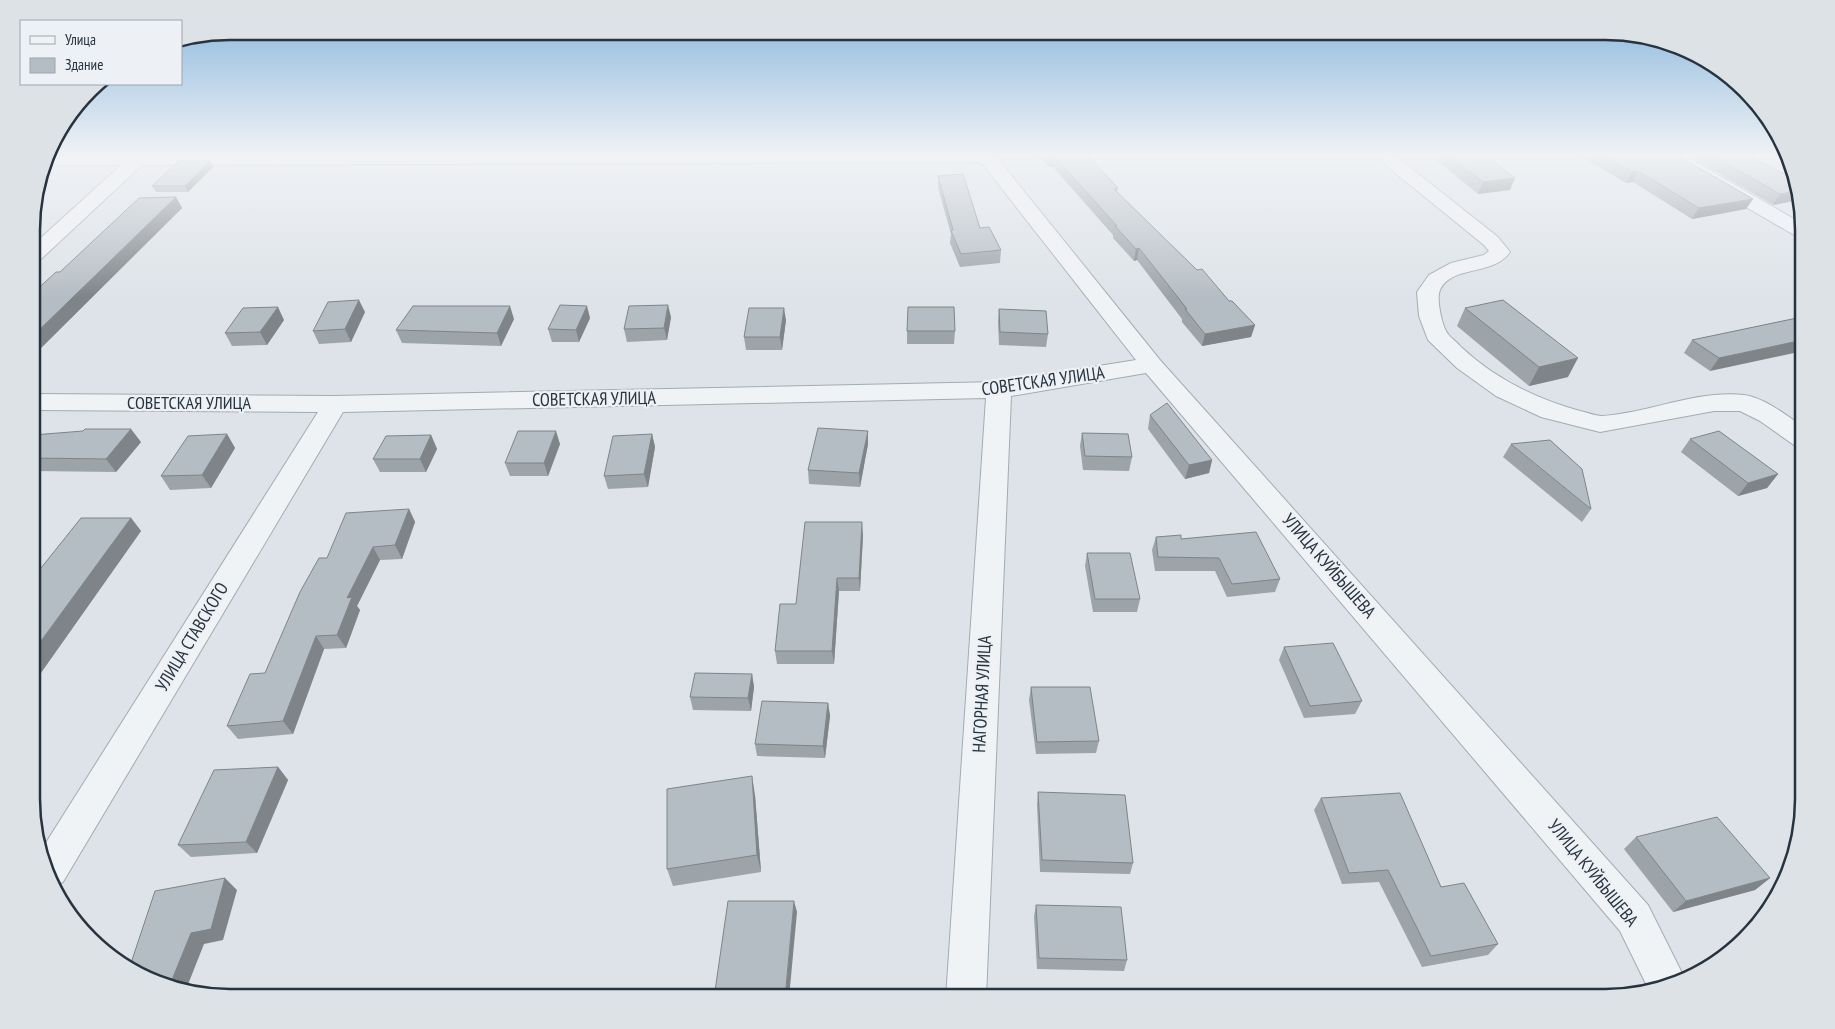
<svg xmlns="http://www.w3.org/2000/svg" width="1835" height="1029" font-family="'PT Sans Narrow',sans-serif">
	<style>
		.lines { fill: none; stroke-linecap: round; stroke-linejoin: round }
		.minor-casing { stroke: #a3abb2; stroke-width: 2 }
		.minor { fill: #f0f3f6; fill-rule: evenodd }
		.wall { fill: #9ca3a9 }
		.shaded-wall { fill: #7f8489 }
		.building { fill: #b5bdc4; stroke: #7f8489 }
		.labels { text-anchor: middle; stroke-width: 4.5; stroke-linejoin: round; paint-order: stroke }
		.street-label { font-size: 18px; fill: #27333e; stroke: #edf1f5 }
		.rim { fill: none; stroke: #27333e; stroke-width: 2.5 }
	</style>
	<rect width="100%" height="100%" fill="#dde3e8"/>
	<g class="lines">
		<g class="minor-casing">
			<g id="minor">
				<path d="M994 154 1160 360 1648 905 1684 977 1648 988 1620 931 1146 373 1011 396 986 998H946L986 398 343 412 63 882 56 885 42 849 318 412 33 410V394L335 396 999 382 1136 360 981 162 142 165 40 260 33 262V245L121 165H46L48 155Z"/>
				<path d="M1372 154H1393L1498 237 1510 252C1494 276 1451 265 1440 290 1436 298 1442 327 1448 334 1451 338 1457 342 1461 347 1494 378 1536 399 1580 411 1586 412 1595 416 1602 416 1649 413 1696 390 1744 395 1765 398 1786 415 1803 427V447L1794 445 1760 421 1740 411H1714L1600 432 1541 417 1496 396 1457 368 1428 340 1419 316 1417 292 1429 275 1451 263 1484 255 1489 251 1484 245Z"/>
				<path d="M1658 154H1681L1803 224V238L1796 236 1661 158Z"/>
			</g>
		</g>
		<use href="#minor" class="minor"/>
	</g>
	<g class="wall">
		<path d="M1037 154H1086L1118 188 1117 192 1229 301 1255 325 1251 337 1202 346 1182 322V319L1137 260 1134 261 1113 238V235L1053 167H1049Z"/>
		<path d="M1429 154H1484L1510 190 1478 194Z"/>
		<path d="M1580 154H1675L1753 199 1746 209 1692 219 1633 182 1626 183 1579 155Z"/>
		<path d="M1685 154H1746L1796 180 1800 200 1773 205Z"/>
		<path d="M213 167 188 192H156L152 186Z"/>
		<path d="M938 176 980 228 1001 250 1000 263 960 267 950 243 951 234 938 188Z"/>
		<path d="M176 197 182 208 38 351H33V293L60 272Z"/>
		<path d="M1465 308 1568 377 1529 386 1457 326Z"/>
		<path d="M999 309 1048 334 1046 347 999 345 998 322Z"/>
		<path d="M365 312 351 342 319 344 313 331Z"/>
		<path d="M671 317 667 340 627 342 624 329Z"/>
		<path d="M590 318 579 342H552L548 329Z"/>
		<path d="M1797 318 1710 371 1684 353 1692 340Z"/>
		<path d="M514 319 501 346 402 343 396 330Z"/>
		<path d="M284 320 267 345 232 346 225 333Z"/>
		<path d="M786 320 782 350H746L744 337Z"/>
		<path d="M907 331H955L954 344H907Z"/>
		<path d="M1150 415 1212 460 1209 473 1185 479 1148 429Z"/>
		<path d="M1082 433 1132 457 1129 471 1083 470 1080 446Z"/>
		<path d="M227 434 235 448 211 488 170 490 161 476Z"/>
		<path d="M652 434 655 447 648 487 608 489 604 476Z"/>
		<path d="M33 435 141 442 116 472 33 471Z"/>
		<path d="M431 435 437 449 426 472H380L373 459Z"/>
		<path d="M1690 439 1778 474 1767 488 1738 496 1681 452Z"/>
		<path d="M560 444 548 476H510L505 463Z"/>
		<path d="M868 444 860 487 809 484 808 470Z"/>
		<path d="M1511 444 1591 509 1582 522 1503 457Z"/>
		<path d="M409 509 415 522 402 559 380 560 357 606 360 610 346 648 324 649 293 734 238 739 227 726 265 673 327 558Z"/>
		<path d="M131 518 141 531 38 677H33V578Z"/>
		<path d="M863 535 860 591H839L834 664H777L775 651 796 604Z"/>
		<path d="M1156 537 1181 539 1280 579 1275 592 1227 597 1215 571H1155L1152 550Z"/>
		<path d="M1087 553 1140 599 1137 612H1093L1085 566Z"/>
		<path d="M1284 647 1362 701 1355 714 1304 718 1279 660Z"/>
		<path d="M752 674 754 687 751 711 693 710 690 697Z"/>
		<path d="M1031 687 1099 741 1096 753 1036 754 1029 700Z"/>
		<path d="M828 703 830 716 825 758 757 756 755 744Z"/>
		<path d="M278 767 288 780 257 853 191 857 178 845Z"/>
		<path d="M1038 792 1133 863 1130 874 1040 872 1037 805Z"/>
		<path d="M755 795 761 872 673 886 667 869Z"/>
		<path d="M1321 798 1441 887 1498 944 1488 955 1422 967 1379 882 1342 884 1314 810Z"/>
		<path d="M1636 837 1770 878 1755 890 1673 912 1624 849Z"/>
		<path d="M1036 905 1127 960 1124 971 1037 969 1034 916Z"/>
		<path d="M1458 989 1520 997H1450Z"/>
	</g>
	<g class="shaded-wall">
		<path d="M1050 156H1054L1053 167H1049Z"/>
		<path d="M210 161 213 167 188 192 185 186Z"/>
		<path d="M1638 171 1633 182 1626 183 1632 172Z"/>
		<path d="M1515 178 1510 190 1478 194 1483 182Z"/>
		<path d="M1798 191 1800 200 1773 205 1780 194Z"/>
		<path d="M176 197 182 208 38 351 33 343V336Z"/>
		<path d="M1753 199 1746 209 1692 219 1699 208Z"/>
		<path d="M1139 248 1137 260 1134 261 1136 249Z"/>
		<path d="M359 300 365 312 351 342 345 329Z"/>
		<path d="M668 305 671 317 667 340 664 328Z"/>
		<path d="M510 306 514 319 501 346 497 333Z"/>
		<path d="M587 306 590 318 579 342 576 330Z"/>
		<path d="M278 307 284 320 267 345 260 332Z"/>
		<path d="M784 308 786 320 782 350 780 337Z"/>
		<path d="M1255 325 1251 337 1202 346 1205 334Z"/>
		<path d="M1803 340V351L1710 371 1719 358Z"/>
		<path d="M1578 358 1568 377 1529 386 1539 367Z"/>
		<path d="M131 429 141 442 116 472 106 459Z"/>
		<path d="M556 431 560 444 548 476 544 463Z"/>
		<path d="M868 431V444L860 487 859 473Z"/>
		<path d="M227 434 235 448 211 488 202 475Z"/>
		<path d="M652 434 655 447 648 487 644 474Z"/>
		<path d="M431 435 437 449 426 472 420 459Z"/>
		<path d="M1212 460 1209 473 1185 479 1189 465Z"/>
		<path d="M1778 474 1767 488 1738 496 1748 483Z"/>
		<path d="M409 509 415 522 402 559 395 545Z"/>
		<path d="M131 518 141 531 38 677 33 672V652Z"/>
		<path d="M862 522 863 535 860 591 859 578Z"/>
		<path d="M373 547 380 560 357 606 360 610 346 648 337 635 347 598Z"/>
		<path d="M837 578 839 591 834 664 832 651Z"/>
		<path d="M316 636 324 649 293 734 283 721Z"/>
		<path d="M752 674 754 687 751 711 748 698Z"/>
		<path d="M828 703 830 716 825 758 823 746Z"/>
		<path d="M278 767 288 780 257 853 246 842Z"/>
		<path d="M752 776 755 795 761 872 757 855Z"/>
		<path d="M225 878 237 890 223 940 204 944 185 992 179 991 169 987 191 933Z"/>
		<path d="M1770 878 1755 890 1673 912 1686 901Z"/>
		<path d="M794 901 797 912 789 998H785Z"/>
	</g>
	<g class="building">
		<path d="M1049 154H1086L1118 188 1114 189 1197 270 1202 269 1229 301H1232L1255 325 1205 334 1185 309H1187L1139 248 1136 249 1115 226H1117L1054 156H1050Z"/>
		<path d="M1448 154H1484L1515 178 1483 182Z"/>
		<path d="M1601 154H1675L1753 199 1699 208 1638 171 1632 172Z"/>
		<path d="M1709 154H1746L1796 180 1798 191 1780 194Z"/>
		<path d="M179 161H210L185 186H152Z"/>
		<path d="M963 174 980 228 989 227 1001 250 961 254 951 231 953 230 938 176Z"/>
		<path d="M176 197 33 336V293L56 272H60L139 198Z"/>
		<path d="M359 300 345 329 313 331 328 302Z"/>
		<path d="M1503 300 1578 358 1539 367 1465 308Z"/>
		<path d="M560 305 587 306 576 330 548 329Z"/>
		<path d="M668 305 664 328 624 329 629 306Z"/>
		<path d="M413 306H510L497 333 396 330Z"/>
		<path d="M278 307 260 332 225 333 243 308Z"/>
		<path d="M908 307H954L955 331H907Z"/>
		<path d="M749 308H784L780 337H744Z"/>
		<path d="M999 309 1046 311 1048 334 1000 332Z"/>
		<path d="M1797 318 1803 322V340L1719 358 1692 340Z"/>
		<path d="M1167 403 1212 460 1189 465 1150 415Z"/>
		<path d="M818 428 868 431 859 473 808 470Z"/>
		<path d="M85 429H131L106 459 33 458V435L83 431Z"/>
		<path d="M518 431H556L544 463H505Z"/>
		<path d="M1719 431 1778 474 1748 483 1690 439Z"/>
		<path d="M1082 433 1128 434 1132 457 1085 456Z"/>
		<path d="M227 434 202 475 161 476 188 436Z"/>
		<path d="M652 434 644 474 604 476 613 436Z"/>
		<path d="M431 435 420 459H373L386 436Z"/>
		<path d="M1550 440 1582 469 1591 509 1511 444Z"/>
		<path d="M409 509 395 545 373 547 347 598 352 597 337 635 316 636 283 721 227 726 250 674 265 673 300 592 319 558H327L346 513Z"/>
		<path d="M81 518H131L33 652V578Z"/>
		<path d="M805 522H862L859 578H837L832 651H775L780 604H796Z"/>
		<path d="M1256 532 1280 579 1232 584 1219 558 1158 557 1156 537 1181 535V539Z"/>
		<path d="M1087 553H1130L1140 599H1095Z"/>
		<path d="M1333 643 1362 701 1310 706 1284 647Z"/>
		<path d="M695 673 752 674 748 698 690 697Z"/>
		<path d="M1031 687H1090L1099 741 1037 742Z"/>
		<path d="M762 701 828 703 823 746 755 744Z"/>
		<path d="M278 767 246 842 178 845 214 770Z"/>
		<path d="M752 776 757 855 667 869V789Z"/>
		<path d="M1038 792 1125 795 1133 863 1042 860Z"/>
		<path d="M1400 793 1441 887 1464 883 1498 944 1431 956 1388 870 1349 873 1321 798Z"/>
		<path d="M1717 817 1770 878 1686 901 1636 837Z"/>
		<path d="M225 878 211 929 191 933 169 987 131 971 123 964 131 963 155 891Z"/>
		<path d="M728 901H794L785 998H714Z"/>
		<path d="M1036 905 1121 907 1127 960 1039 958Z"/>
		<path d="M1458 989H1517L1520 997H1461Z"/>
	</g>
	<linearGradient id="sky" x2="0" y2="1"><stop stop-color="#87b5dc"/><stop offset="0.52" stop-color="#f0f2f5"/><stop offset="1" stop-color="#f0f2f5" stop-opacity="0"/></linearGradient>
	<rect width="1835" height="298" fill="url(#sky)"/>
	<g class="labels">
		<g class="street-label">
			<text transform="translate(1043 381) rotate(-8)" y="6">СОВЕТСКАЯ УЛИЦА</text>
			<text transform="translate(594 399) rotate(-1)" y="6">СОВЕТСКАЯ УЛИЦА</text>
			<text x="189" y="409">СОВЕТСКАЯ УЛИЦА</text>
			<text transform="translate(1329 566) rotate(49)" y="6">УЛИЦА КУЙБЫШЕВА</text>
			<text transform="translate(192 637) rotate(-59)" y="6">УЛИЦА СТАВСКОГО</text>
			<text transform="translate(982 694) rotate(-87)" y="6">НАГОРНАЯ УЛИЦА</text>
			<text transform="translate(1593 873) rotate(51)" y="6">УЛИЦА КУЙБЫШЕВА</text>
		</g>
	</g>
	<path d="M0 0H1835V1029H0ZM230 40H1605A190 190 0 0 1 1795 230V799A190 190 0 0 1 1605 989H230A190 190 0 0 1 40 799V230A190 190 0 0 1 230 40Z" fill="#dde2e6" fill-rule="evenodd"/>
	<path class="rim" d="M230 40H1605A190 190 0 0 1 1795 230V799A190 190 0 0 1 1605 989H230A190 190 0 0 1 40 799V230A190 190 0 0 1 230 40Z"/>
	<rect x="20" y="20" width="162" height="65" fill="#edf1f5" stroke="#9ea5ac"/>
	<rect x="30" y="36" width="25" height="8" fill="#f0f3f6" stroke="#9ea5ac"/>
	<text x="65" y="45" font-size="15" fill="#27333e">Улица</text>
	<rect x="30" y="58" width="25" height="15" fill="#b5bdc4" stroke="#9ea5ac"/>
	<text x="65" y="70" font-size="15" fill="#27333e">Здание</text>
</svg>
